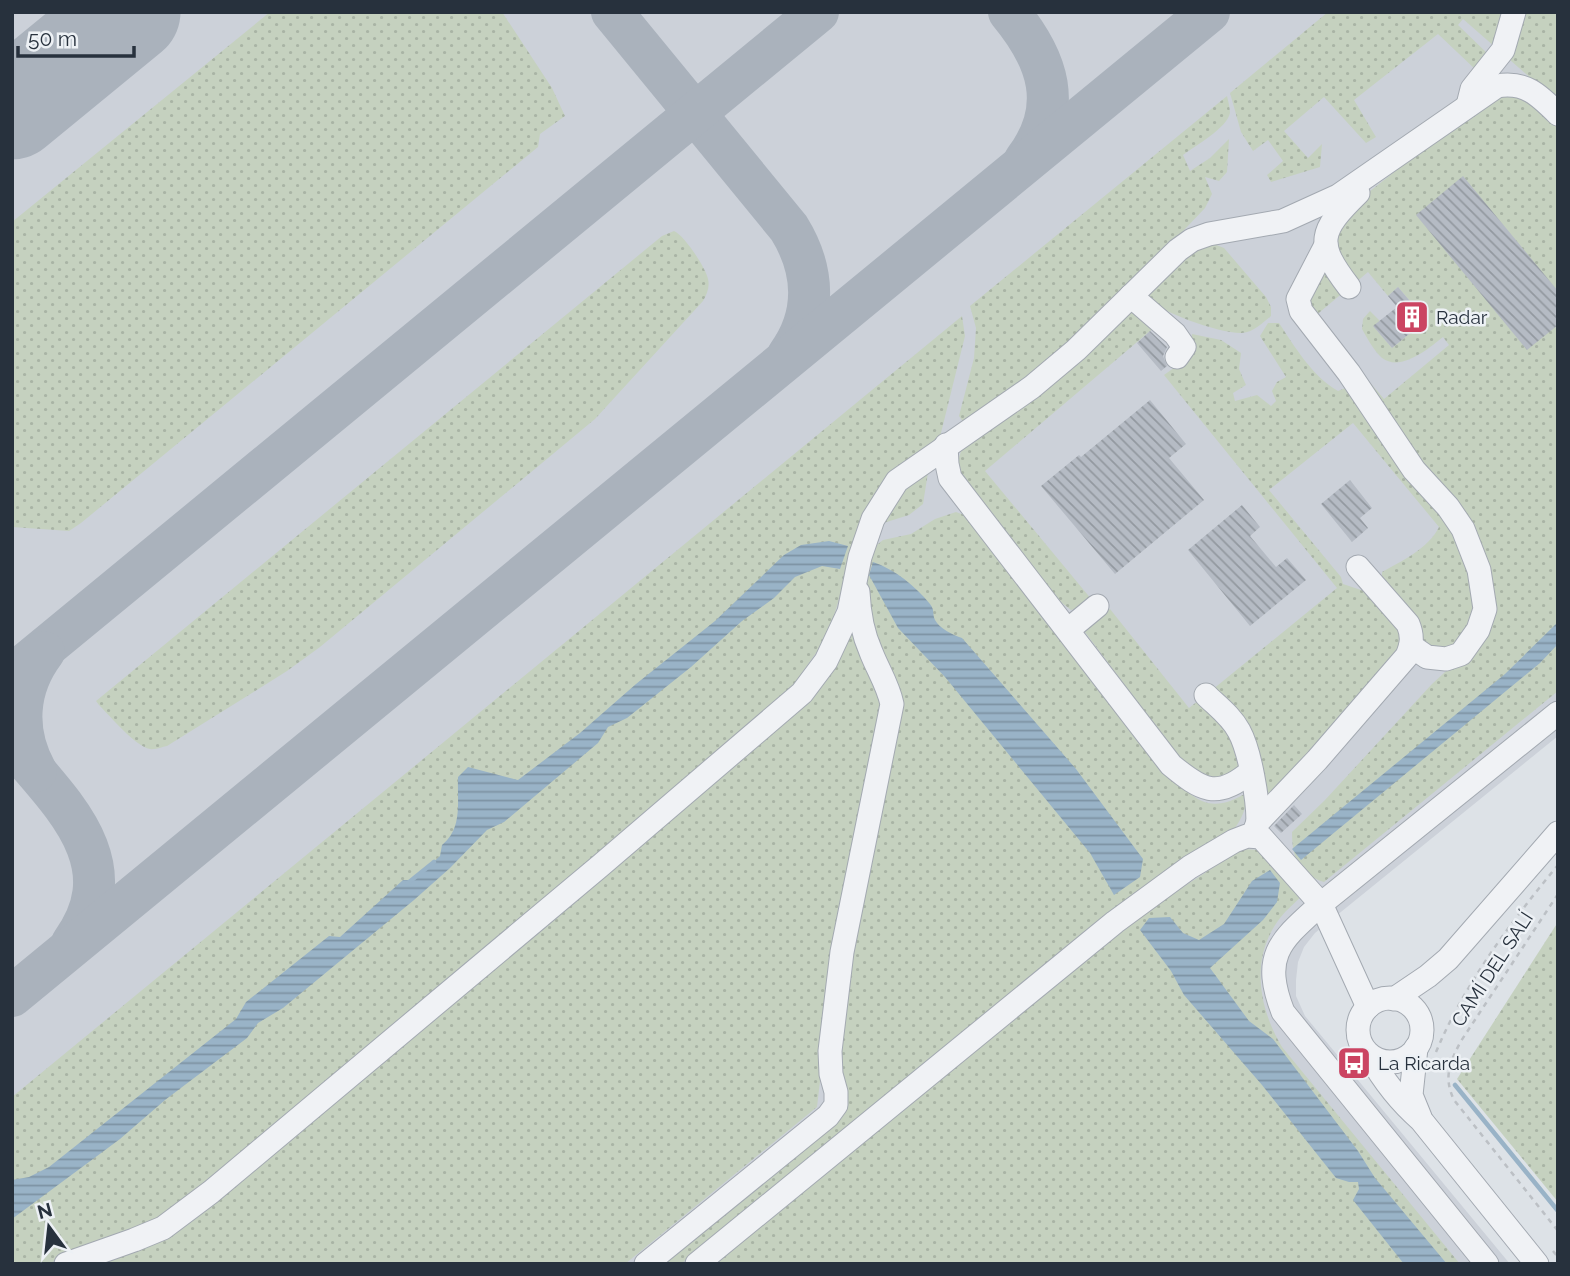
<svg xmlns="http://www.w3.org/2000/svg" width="1570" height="1276" font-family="Raleway,sans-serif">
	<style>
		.built { fill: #ccd1d9 }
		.grass { fill: url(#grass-dots) }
		.water { fill: url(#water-rules) }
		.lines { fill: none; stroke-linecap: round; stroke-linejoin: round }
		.stream { stroke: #99b3c7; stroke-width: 4.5 }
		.taxiway { stroke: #aab2bc; stroke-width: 42 }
		.runway { stroke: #aab2bc; stroke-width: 103 }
		.building { fill: url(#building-back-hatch) }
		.minor-casing { stroke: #a3a9b1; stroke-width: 25 }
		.path { stroke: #bcc0c5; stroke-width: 2.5; stroke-dasharray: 5 5; stroke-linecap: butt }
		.minor { stroke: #f0f2f5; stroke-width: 23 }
		.labels { text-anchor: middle; stroke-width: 5; stroke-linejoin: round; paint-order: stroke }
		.poi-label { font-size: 19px; fill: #27313d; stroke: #edf1f5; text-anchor: start }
		.street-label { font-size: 19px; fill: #27313d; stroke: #edf1f5 }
	</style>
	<defs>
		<pattern id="grass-dots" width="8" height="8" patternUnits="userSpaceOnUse" patternTransform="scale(1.75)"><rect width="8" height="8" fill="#c5d1bf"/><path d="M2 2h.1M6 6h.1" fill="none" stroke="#a9b4a5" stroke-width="1.8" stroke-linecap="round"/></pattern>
		<pattern id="water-rules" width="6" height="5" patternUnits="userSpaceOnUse" patternTransform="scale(1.75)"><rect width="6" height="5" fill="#99b3c7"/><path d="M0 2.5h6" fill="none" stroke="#7d92a3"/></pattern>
		<pattern id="building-back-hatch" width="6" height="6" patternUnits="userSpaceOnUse" patternTransform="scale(1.75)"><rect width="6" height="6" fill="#b5bbc4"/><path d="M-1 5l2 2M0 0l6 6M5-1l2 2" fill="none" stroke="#9399a0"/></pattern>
	</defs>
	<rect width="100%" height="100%" fill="#dde2e7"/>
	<path class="built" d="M12 12H1558V736L1315 933 1304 947 1298 962 1296 980V996L1305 1016 1510 1264H12Z"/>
	<g class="grass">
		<path d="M270 12H502L552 88 565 116 540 134 538 147 81 523 69 531 12 527V222Z"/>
		<path d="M1328 12H1558V102L1463 19 1458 25 1490 56 1476 70 1438 34 1354 100 1376 137 1366 143 1324 97 1284 131 1308 158 1322 144 1320 167 1271 182 1267 175 1283 161 1268 140 1253 151 1241 132 1230 93Z"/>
		<path d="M1509 91 1525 93 1558 122V691L1324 882C1298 874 1292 857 1292 832L1325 800 1432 684 1445 672 1475 653 1492 614 1493 583 1474 538 1450 496 1409 445 1387 409 1310 314C1304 294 1312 285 1322 267L1333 266 1345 291 1314 317 1384 399 1449 345 1443 337C1428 349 1401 372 1382 358 1374 351 1367 338 1362 329L1363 319 1370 311 1380 321 1374 327 1392 348 1426 320 1398 287 1388 296 1368 272 1355 283C1327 253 1324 231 1355 203L1485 100Z"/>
		<path d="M1227 96C1228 100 1230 108 1230 113 1227 128 1195 146 1183 155L1190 171 1210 158 1229 139 1227 172 1219 181 1205 177 1212 194 1205 208 1147 269 1037 376 963 422 959 416 974 358 976 328 970 306Z"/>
		<path d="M674 231C684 235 706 268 708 279 710 287 707 294 703 301L595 419 320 647 287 671 167 746C162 747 155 750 150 749 135 746 110 716 99 705L96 701 662 236Z"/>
		<path d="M1214 244 1224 248 1266 297 1271 307V316C1262 323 1254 332 1242 333 1221 334 1159 312 1143 296 1164 278 1186 248 1214 244Z"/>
		<path d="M1132 306 1156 326 985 471 1092 600 1084 606 1071 610 1062 603 964 482 957 464 962 448Z"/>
		<path d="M962 316 965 336 940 437 856 542 828 636 775 711 169 1212 146 1223 66 1253 50 1264H12V1097Z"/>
		<path d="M1268 323H1279C1295 347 1312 376 1338 391L1350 386 1469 545 1482 619 1450 650 1425 649 1382 580V572C1402 561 1429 548 1439 527L1353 423 1269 490 1341 577 1343 584 1373 594 1400 628 1403 643 1396 657 1270 800 1258 770 1212 690 1337 588 1164 375C1182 362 1191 358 1192 334L1221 340 1241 353 1239 369 1246 385 1233 393 1235 401 1257 395 1271 406 1276 401 1272 391 1277 382 1286 377 1260 336Z"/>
		<path d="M930 460 923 504 909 515 877 525 886 505Z"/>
		<path d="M956 512 967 516 1167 773C1196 800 1209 816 1248 792 1246 809 1242 820 1231 833L1054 958 681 1264H664L843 1116 835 1049 899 700 863 606 868 552 883 540 911 534 935 519Z"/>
		<path d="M1110 609 1189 708 1199 700 1229 733 1239 768 1227 780H1203L1180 759 1082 628Z"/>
		<path d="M848 620 885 698 822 1064 817 1107 625 1264H78L139 1245 778 724Z"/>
		<path d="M1242 849 1260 850 1304 894C1296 902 1287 909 1280 918 1250 957 1258 1007 1282 1047L1460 1264H709L1138 916Z"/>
		<path d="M1558 922V1202L1457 1079Z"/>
	</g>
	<g class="water">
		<path d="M829 541 848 546 840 569 822 566 795 577 774 598 742 621 691 667 627 718 608 727 598 743 504 822 487 830 450 868 414 900 283 1008 258 1023 247 1038 165 1100 120 1139 12 1219V1180L29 1177 49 1167 236 1019 246 1002 329 936 340 937 403 880H414L440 856 442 845C463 828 457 802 458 777L468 767 518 780 580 733 636 684 715 621 784 555 801 545Z"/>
		<path d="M873 562C896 570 915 586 930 604 935 610 932 614 935 620 940 629 953 635 962 638L1076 769 1143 859 1140 877 1114 895 1090 853 945 677 898 628 869 575Z"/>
		<path d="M1558 622V644L1540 663 1301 860 1292 849 1505 674Z"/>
		<path d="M1270 870 1280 883 1277 902 1263 920 1210 968 1249 1021 1273 1039 1358 1151 1375 1178 1447 1264H1404L1353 1200 1359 1189 1358 1182H1349L1336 1178 1262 1085 1184 995 1171 971 1140 930 1149 918 1170 917 1183 933 1199 940 1224 924 1252 881Z"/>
	</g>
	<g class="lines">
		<g class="stream">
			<path d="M408 883 434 862"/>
			<path d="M1455 1085 1558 1211"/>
		</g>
		<g class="taxiway">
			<path d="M612 12 789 228C815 270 817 315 788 355"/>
			<path d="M1009 12C1048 59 1065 107 1025 160"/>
			<path d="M12 675 818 12"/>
			<path d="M12 744C61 803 130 863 72 943"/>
			<path d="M36 771C14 731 17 688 44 652"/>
			<path d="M12 996 1209 12"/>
		</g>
		<path class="runway" d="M12 108 129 12"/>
	</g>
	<g class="building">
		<path d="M1463 176 1558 291V325L1527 350 1416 215Z"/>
		<path d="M1398 287 1426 320 1392 348 1373 326 1397 307 1388 296Z"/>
		<path d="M1150 331 1167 347 1163 356 1167 366 1161 371 1137 343Z"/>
		<path d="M1150 400 1186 444 1169 458 1204 500 1115 574 1041 486 1079 455 1081 457Z"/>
		<path d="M1350 480 1372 508 1360 518 1368 528 1352 542 1321 504Z"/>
		<path d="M1242 505 1260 527 1250 536 1276 567 1287 558 1306 580 1250 626 1188 550Z"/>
		<path d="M1294 805 1302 814 1281 833 1274 826Z"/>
	</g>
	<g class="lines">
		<g class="minor-casing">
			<g id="minor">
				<path d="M1469 101 1472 89 1503 50 1514 12"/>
				<path d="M1326 245 1298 299 1301 311 1349 373 1414 470 1448 507 1463 529 1479 570 1485 609 1478 630 1461 654 1446 659 1427 657 1411 646"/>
				<path d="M1349 287C1315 243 1319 231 1358 193"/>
				<path d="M1131 296 1175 334 1184 347 1177 357"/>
				<path d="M946 445 947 464 950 478 1171 765C1201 790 1217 800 1250 772"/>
				<path d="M1068 630 1097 606"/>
				<path d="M1206 695C1217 706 1231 716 1239 731 1250 751 1258 799 1258 822"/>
				<path d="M1253 835 1258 822 1317 760 1407 656C1412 644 1413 636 1408 624L1358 567"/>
				<circle cx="1390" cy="1030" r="32"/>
				<path d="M1394 999 1428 976 1448 959 1558 833"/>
				<path d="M1416 1048 1411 1095 1420 1117"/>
				<path d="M1369 1055C1383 1080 1399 1101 1421 1120L1537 1264"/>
				<path d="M66 1264 134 1240 163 1228 211 1192 600 866 802 693 826 661 849 612 860 557 873 519 897 481 1032 387 1076 350 1178 250 1192 240 1209 234 1283 221 1338 196 1497 86C1525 81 1539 95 1558 114"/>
				<path d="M646 1264 828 1116 836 1105V1092L831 1074 830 1051 842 952 892 704C888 685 878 670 871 652 862 632 859 613 858 592"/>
				<path d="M697 1264 1115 922 1190 867 1234 841 1247 836 1261 837 1321 904 1368 1007"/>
				<path d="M1487 1264 1283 1012C1261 955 1280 941 1321 904L1558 713"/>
			</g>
		</g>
		<g class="path">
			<path d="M1558 894 1461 1041C1450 1062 1443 1077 1454 1100L1558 1231"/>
			<path d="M1436 1052C1465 983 1510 923 1558 865"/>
			<path d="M1553 1251 1558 1257"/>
		</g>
		<use href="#minor" class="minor"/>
	</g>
	<defs>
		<g id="building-square" transform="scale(1.75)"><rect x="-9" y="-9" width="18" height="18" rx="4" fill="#cb4462" stroke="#edf1f5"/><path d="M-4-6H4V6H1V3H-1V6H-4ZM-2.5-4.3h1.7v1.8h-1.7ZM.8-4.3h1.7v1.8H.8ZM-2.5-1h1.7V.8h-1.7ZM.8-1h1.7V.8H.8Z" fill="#fff"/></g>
		<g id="bus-square" transform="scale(1.75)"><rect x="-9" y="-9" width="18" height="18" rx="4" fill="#cb4462" stroke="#edf1f5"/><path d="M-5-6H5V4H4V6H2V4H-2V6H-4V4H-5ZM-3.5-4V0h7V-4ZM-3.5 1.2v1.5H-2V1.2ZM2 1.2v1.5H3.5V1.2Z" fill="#fff"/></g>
	</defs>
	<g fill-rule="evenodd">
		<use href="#building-square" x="1412" y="317"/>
		<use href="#bus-square" x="1354" y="1063"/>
	</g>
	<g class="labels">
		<g class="poi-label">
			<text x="1436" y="324">Radar</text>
			<text x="1378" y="1070">La Ricarda</text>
		</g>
		<g class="street-label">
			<text transform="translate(1492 969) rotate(-57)" y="7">CAMÍ DEL SALÍ</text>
		</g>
	</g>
	<rect width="1570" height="1276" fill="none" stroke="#27313d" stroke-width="28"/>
	<g transform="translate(49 1227) rotate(345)" stroke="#edf1f5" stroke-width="5" paint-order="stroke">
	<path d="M0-5L12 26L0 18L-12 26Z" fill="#27313d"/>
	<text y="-10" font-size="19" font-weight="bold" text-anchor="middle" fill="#27313d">N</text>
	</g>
	<path d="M18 46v10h116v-10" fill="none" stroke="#27313d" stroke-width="3.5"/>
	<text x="28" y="46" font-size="21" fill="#27313d" stroke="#edf1f5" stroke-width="5" paint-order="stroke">50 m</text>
</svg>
